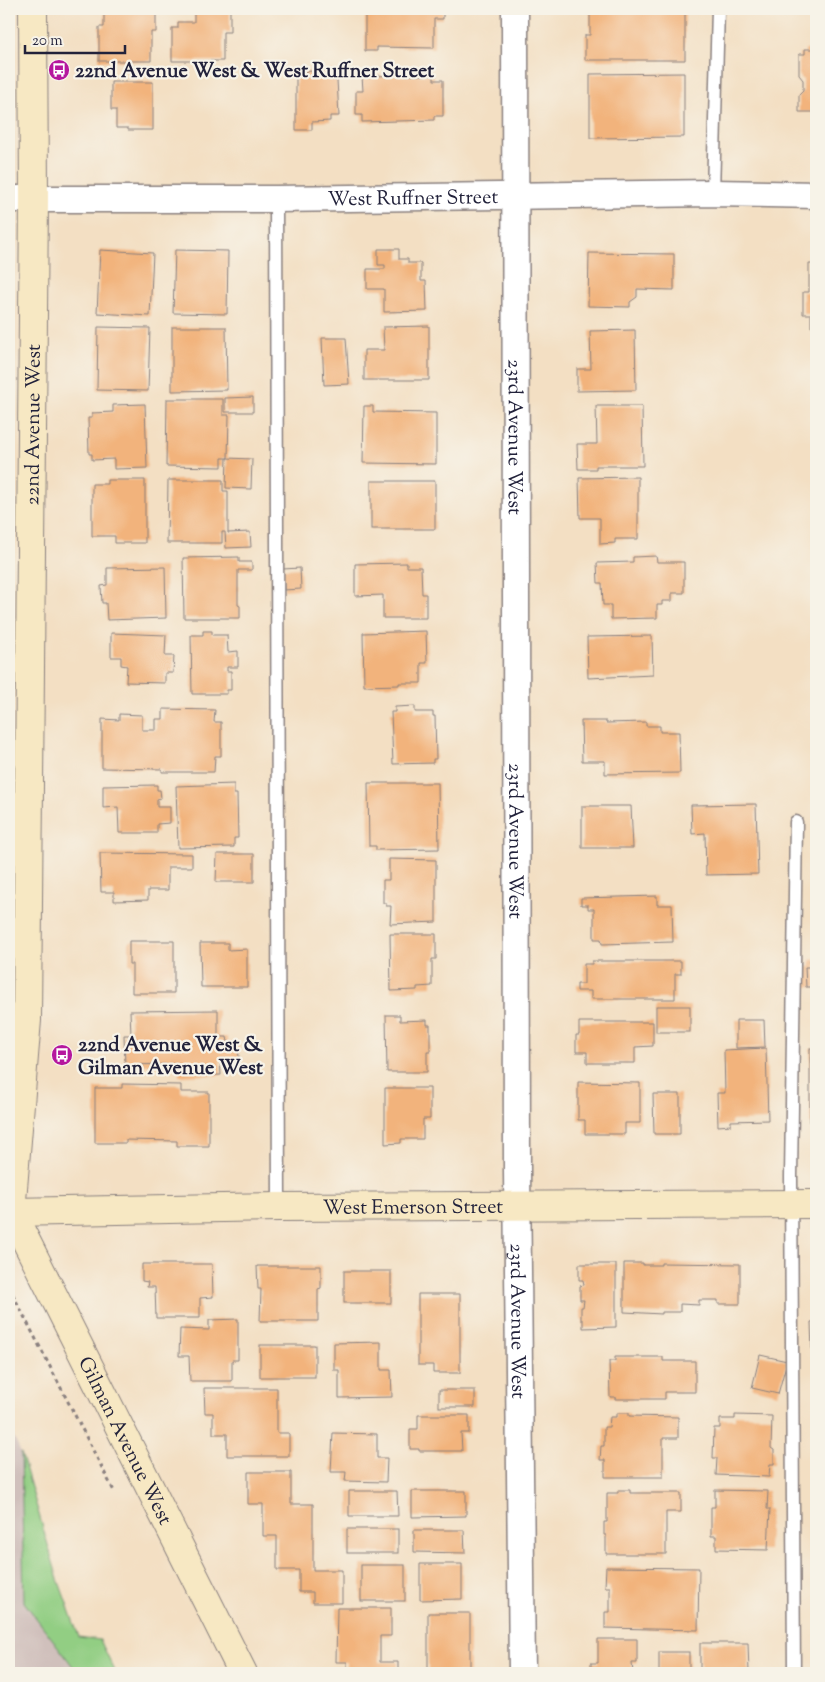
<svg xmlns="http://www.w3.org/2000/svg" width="825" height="1682" font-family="'Sorts Mill Goudy',serif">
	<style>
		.industrial { fill: #d0c0bc }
		.green { fill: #92ce83; stroke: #5a785f }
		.building { fill: #f2b37b }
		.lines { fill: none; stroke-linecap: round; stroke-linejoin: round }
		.lane-casing { stroke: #8a807f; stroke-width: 15 }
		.street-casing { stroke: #8a807f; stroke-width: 29 }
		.secondary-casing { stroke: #8a807f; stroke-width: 30 }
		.path { stroke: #8a807f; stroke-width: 3; stroke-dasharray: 4 4; stroke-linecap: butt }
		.lane { stroke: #fff; stroke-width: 12 }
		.street { stroke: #fff; stroke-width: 26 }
		.secondary { stroke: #f7e8c3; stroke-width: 28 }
		.labels { text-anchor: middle; stroke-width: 4.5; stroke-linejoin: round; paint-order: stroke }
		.poi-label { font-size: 20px; font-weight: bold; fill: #22223b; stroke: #f7f3e8; text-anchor: start }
		.street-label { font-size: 20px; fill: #22223b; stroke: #f7f3e8 }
	</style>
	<rect width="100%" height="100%" fill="#f7f3e8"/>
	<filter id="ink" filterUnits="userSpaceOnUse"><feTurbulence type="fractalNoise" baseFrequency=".02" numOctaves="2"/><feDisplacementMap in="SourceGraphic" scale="10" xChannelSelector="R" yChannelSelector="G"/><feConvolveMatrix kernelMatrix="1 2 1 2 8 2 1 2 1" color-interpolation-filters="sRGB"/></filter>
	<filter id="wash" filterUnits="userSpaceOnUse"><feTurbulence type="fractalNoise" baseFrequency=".0096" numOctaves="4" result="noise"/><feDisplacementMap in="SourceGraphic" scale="20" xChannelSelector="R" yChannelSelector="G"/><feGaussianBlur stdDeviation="1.12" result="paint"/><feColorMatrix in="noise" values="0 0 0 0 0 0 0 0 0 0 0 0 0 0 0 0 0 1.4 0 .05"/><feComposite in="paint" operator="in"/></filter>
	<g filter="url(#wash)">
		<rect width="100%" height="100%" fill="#f3dfc3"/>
		<path class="industrial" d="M9 1427 21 1453 24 1602 78 1673H9Z"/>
		<path class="green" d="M21 1453 58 1579 79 1637 100 1640 116 1673H78L24 1602Z"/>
		<g id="blocks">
			<g class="building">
				<path d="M104 9H156V32H151V61H99V27H104Z"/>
				<path d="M194 9H230V32H223V61H172V28H178V22H194Z"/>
				<path d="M365 9H443V19H434V48L377 47V51H365Z"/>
				<path d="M590 9H685V60H585V35H590Z"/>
				<path d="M805 49H816V112H799V95L803 91V80L799 75V54H805Z"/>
				<path d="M332 70V80H337L339 116H330V121L312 122V130H296V72Z"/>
				<path d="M684 73V137L590 138V74Z"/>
				<path d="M434 75V80H443V116H434V120L362 122V115H356V91H363L362 76Z"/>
				<path d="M111 82H153V130H128V128H116V110H111Z"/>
				<path d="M378 249H399V259H408V263H421V281H426L427 311 384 312V289H367V269H385V265H378Z"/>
				<path d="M100 250 153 253 150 316 97 313Z"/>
				<path d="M175 250 228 251 227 314 173 313Z"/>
				<path d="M589 253 674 254V290L637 289V297L630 302V307L588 306Z"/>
				<path d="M809 264H816V327H811V314H803V292H809Z"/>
				<path d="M429 326V380H364V350H384L383 327Z"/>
				<path d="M98 327 150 328 148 391 97 390Z"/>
				<path d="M172 327H226L227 390 172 391Z"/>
				<path d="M635 330 636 390 577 391V369H591L590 331Z"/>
				<path d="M322 338H346L349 384 324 385Z"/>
				<path d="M253 397V412H225V398Z"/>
				<path d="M167 399H223V415H229L228 458H222V467L166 466Z"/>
				<path d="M145 404 147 468 114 469V459L92 460V454H89L88 418H92V413L113 412V405Z"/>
				<path d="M364 406H373V412L436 413V464L363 463Z"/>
				<path d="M596 406H642L643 466H596V469H578L577 444H597Z"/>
				<path d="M227 458 252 459 251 489 226 488Z"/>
				<path d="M638 477V539H615V543L600 544V518H580L579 478Z"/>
				<path d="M107 480H145V543H115V536H92V484H107Z"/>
				<path d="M168 480H223V491H228V533L250 532 251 547 226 548 225 532H222V543H167Z"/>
				<rect x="371" y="481" width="64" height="48"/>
				<path d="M656 556 657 562H684V593H672V601H662V605H657V618L611 619V605H603L602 583H598L597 563 633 562V557Z"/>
				<path d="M239 557V562H252V570H238V605L240 606V618H184L183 558Z"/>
				<path d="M407 563V567H421L422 594H426V618H383V595L355 596V564Z"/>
				<path d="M165 567 166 618 107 620 106 603H102L101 586 107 585V568Z"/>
				<path d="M300 568 301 589 284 590 283 569Z"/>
				<path d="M203 631H212V635H227L228 652 238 651V667H227V671H231V690H227V694H192L191 635H203Z"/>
				<path d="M426 631 427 663H421V683H399V685L364 686 363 633Z"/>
				<path d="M111 633 166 635 165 656H174L173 673H165V683L126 682 127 666 121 665V657H111Z"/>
				<path d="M652 636 653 675 588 678 587 637Z"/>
				<path d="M415 706V712H433V716H435L436 759H433V763L393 764 391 712H395V707Z"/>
				<path d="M163 709 215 710 214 722H221V756H215L214 772H162V769L102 768V719L119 720V714L142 715V730H156V719H163Z"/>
				<path d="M581 721H606V723L646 722V726H660V732H679L680 773 605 774V761H582Z"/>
				<path d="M368 783H438L439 849 376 850V846H369Z"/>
				<path d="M234 784V794H237L238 838H234V847L178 848 176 786Z"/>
				<path d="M157 785V790H160L161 798 157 799V807H170V823L157 824V833H119L118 807 103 808V786Z"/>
				<path d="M756 804 758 874 706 875 705 833 692 834 691 805Z"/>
				<path d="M582 806H631L633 848H582Z"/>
				<path d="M100 853 192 854V867H168V890H148V900L114 901V892H101Z"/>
				<path d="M217 854H254V882H216Z"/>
				<path d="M389 859 436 860V922L390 924 391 906H386V903H383V880H389Z"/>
				<path d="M657 896V905H672L673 942 602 944 601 939H594V909H588V905H581V898Z"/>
				<path d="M390 934H436V959H432V986L417 987V990L391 991Z"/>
				<path d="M129 941H174V993H132V964H129Z"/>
				<path d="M200 943H228V950L247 949V987H201Z"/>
				<path d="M816 959V987H806L805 967H811L810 960Z"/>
				<path d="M592 961H681V974H675V999H591V991H577V984H584V964H592Z"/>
				<rect x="656" y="1006" width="34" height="26"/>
				<path d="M218 1010V1037H227L228 1042H238L239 1059H220L221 1075 179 1076V1064L125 1065 124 1035H131L130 1011Z"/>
				<path d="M386 1015H400V1021L427 1020V1025H430V1052H427V1072H387Z"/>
				<path d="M736 1020H764L765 1047 736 1048Z"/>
				<path d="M579 1022H653V1046L635 1047V1063H587V1052H576V1035H579Z"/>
				<path d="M766 1048 768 1120 731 1121V1125L718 1126 717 1093H725L724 1050Z"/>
				<rect x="810" y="1048" width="6" height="76"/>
				<path d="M578 1082 640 1083V1123H625V1134H585V1120H578Z"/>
				<path d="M122 1084 181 1085V1092H209V1146H177V1141L126 1140V1143H95V1088H122Z"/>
				<path d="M385 1088H430V1119H423V1139H401V1143L385 1144Z"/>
				<path d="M653 1094H680V1134H654Z"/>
				<path d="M624 1263H643V1265H661V1263L740 1264V1304H718V1300H699V1305L680 1304V1312H662V1314L624 1312Z"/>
				<path d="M142 1264H212L213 1297 200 1298V1318H156L155 1287H147L148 1282 142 1281Z"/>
				<path d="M579 1264H616V1327L583 1328V1320H581V1307H583L584 1300H580V1286L584 1285 583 1280H579Z"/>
				<path d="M257 1266H321V1288L318 1289V1321H260L261 1289H258Z"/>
				<rect x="344" y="1271" width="47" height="32"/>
				<path d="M418 1294H460V1373H433V1365H418Z"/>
				<path d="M238 1319V1360H232V1381H190L189 1356H179L180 1329 209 1330V1320Z"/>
				<path d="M816 1321V1353H812L811 1322Z"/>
				<path d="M381 1342V1370H391L392 1397 339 1398V1370H334V1343Z"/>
				<rect x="260" y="1345" width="55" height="32"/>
				<path d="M760 1355 787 1361 778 1394 752 1388Z"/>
				<path d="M615 1357H663V1361H695V1392H665V1399H615V1397H610L609 1361H615Z"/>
				<path d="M204 1388H277V1433H289V1456H227V1434H213V1413H205Z"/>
				<rect x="439" y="1390" width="36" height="17"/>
				<path d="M616 1413H629V1416L678 1417V1438H663V1477H605V1460H600L601 1446H604V1427H609L610 1417H616Z"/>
				<path d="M418 1415H469V1433H461L462 1451H419V1449H410V1429H418Z"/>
				<path d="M735 1415 772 1416 771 1448 774 1450V1464H770L769 1477 716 1475 717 1458H713L714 1428H720V1419H735Z"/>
				<path d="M333 1433 377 1434V1458H387L386 1482 345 1481 346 1472H331Z"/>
				<path d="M248 1472H291V1504H313V1570H342V1603H313V1592H299V1570H277V1536H263V1504H248Z"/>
				<path d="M618 1490H630V1493H681V1512H666V1554H606V1535H604V1522H607V1493H618Z"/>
				<path d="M715 1490 768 1491 767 1509H770L768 1550 716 1549V1536H711V1507H715Z"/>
				<path d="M349 1491H397L398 1516H349Z"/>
				<path d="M412 1491H466V1516L412 1517Z"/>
				<rect x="347" y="1529" width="51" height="24"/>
				<path d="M414 1530H464L465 1553 414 1552Z"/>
				<path d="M420 1564H462V1599L420 1600Z"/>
				<rect x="361" y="1565" width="44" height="36"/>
				<path d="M606 1567 699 1568 698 1630 605 1628V1612H610V1587H605Z"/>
				<path d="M337 1608H391V1636H380V1662H398V1673H347V1662H336Z"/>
				<rect x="428" y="1613" width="42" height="60"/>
				<path d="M598 1639H637V1663H632L633 1673H591V1663H598Z"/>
				<path d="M700 1643H748L749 1673H700Z"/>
				<rect x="659" y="1652" width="30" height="21"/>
			</g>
		</g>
	</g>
	<g filter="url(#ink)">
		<use href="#blocks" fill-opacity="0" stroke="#8a807f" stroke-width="1"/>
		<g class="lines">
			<g class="lane-casing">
				<g id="lane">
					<path d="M713 193 718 9"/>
					<path d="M276 199 279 1207"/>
					<path d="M794 1673 791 1177 796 822"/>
				</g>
			</g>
			<g class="street-casing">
				<g id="street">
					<path id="s1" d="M515 9 517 1170 522 1673"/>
					<path id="s2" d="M9 199H276L713 193 816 195"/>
				</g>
			</g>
			<g class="secondary-casing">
				<g id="secondary">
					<path id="s3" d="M9 1207 243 1673"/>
					<path id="s4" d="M11 1212 27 1020 34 198 33 9"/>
					<path id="s5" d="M11 1212 279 1207 816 1204"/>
				</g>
			</g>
			<path class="path" d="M9 1287 115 1493"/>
			<use href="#lane" class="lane"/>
			<use href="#street" class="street"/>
			<use href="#secondary" class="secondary"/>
		</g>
	</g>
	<defs>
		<g id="bus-disc" transform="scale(1.125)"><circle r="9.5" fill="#b5179e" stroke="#f7f3e8"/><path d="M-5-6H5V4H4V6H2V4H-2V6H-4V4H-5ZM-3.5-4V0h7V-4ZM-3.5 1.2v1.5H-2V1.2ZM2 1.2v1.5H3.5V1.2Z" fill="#fff"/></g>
	</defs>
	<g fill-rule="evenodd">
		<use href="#bus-disc" x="59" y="70"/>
		<use href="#bus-disc" x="62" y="1055"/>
	</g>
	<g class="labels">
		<g class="poi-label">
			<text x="75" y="77">22nd Avenue West &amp; West Ruffner Street</text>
			<text x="78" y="1051">22nd Avenue West &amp;<tspan x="78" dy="23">Gilman Avenue West</tspan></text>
		</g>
		<g class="street-label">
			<text dy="7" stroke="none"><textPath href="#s2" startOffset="404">West Ruffner Street</textPath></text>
			<text dy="7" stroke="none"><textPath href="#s4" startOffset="788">22nd Avenue West</textPath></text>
			<text dy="7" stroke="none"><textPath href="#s1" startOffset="428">23rd Avenue West</textPath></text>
			<text dy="7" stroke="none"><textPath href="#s1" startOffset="832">23rd Avenue West</textPath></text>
			<text dy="7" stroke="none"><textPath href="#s5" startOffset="402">West Emerson Street</textPath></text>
			<text dy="7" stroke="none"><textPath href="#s1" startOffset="1312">23rd Avenue West</textPath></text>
			<text dy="7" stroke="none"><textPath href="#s3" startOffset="261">Gilman Avenue West</textPath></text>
		</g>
	</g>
	<rect width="825" height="1682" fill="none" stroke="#f7f3e8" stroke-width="30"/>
	<path d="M25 45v8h100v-8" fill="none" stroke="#22223b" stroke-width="2.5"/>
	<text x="32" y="45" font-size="15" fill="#22223b" stroke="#f7f3e8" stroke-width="4" paint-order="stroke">20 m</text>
</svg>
